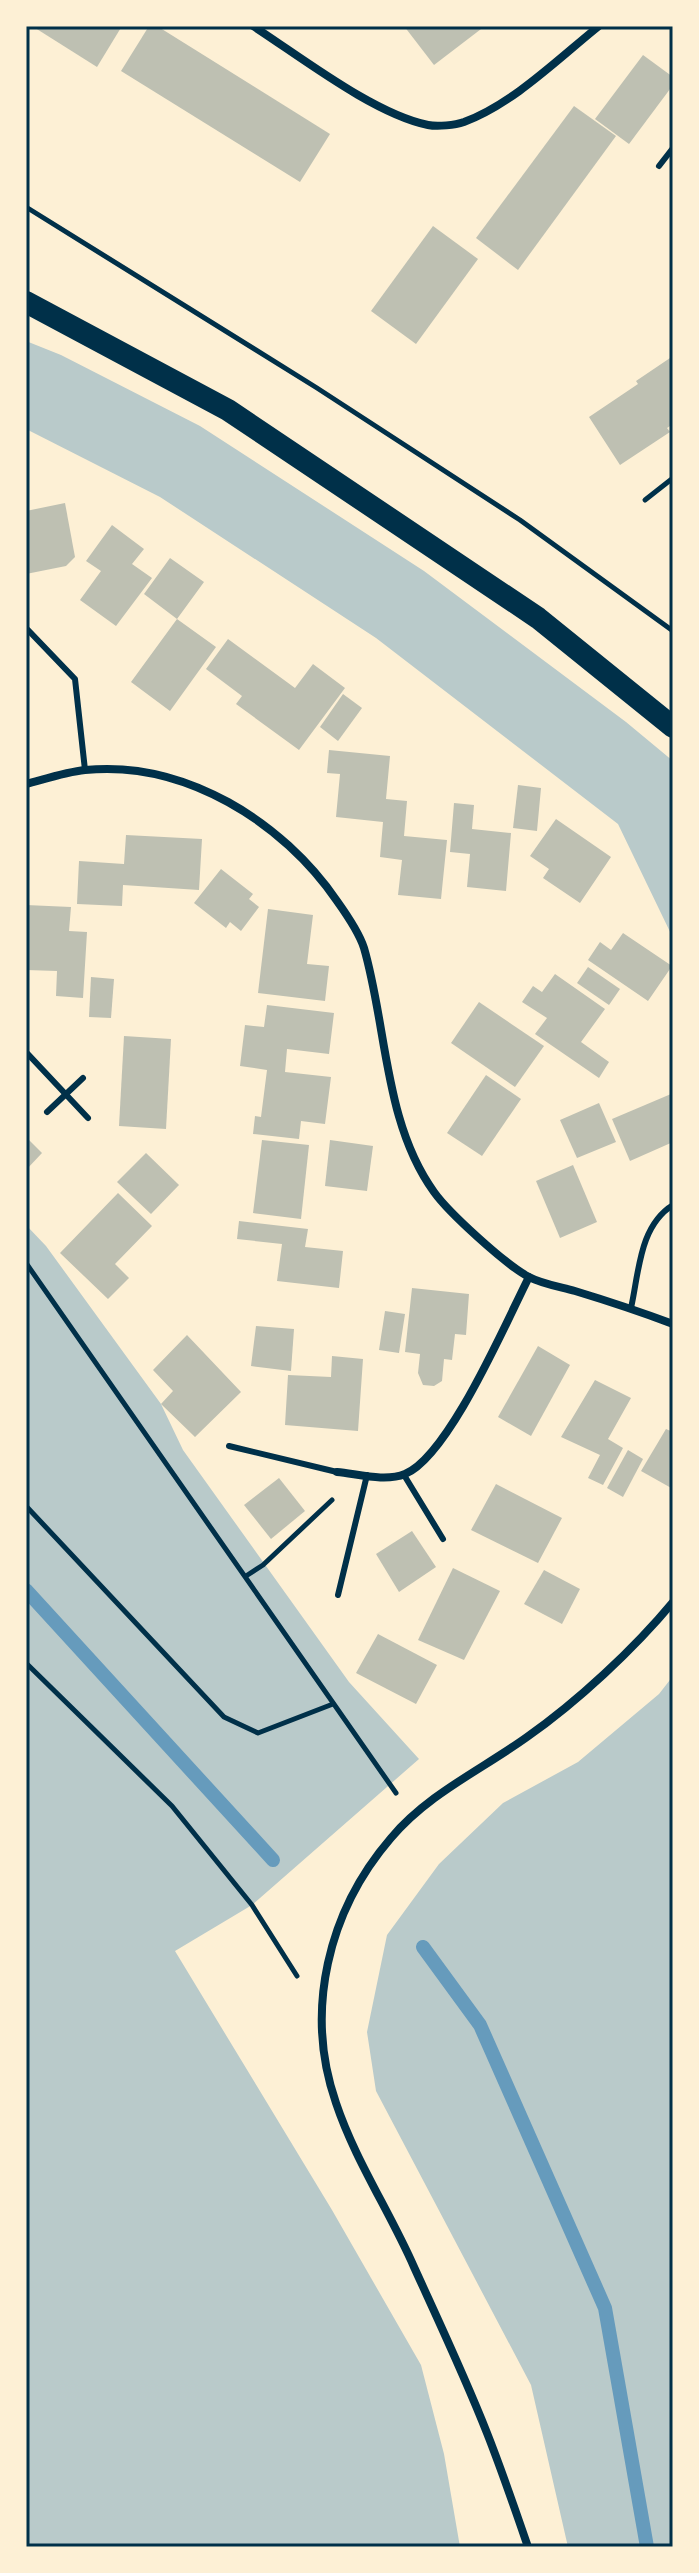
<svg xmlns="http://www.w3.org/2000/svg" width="699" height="2573" font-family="'Sofia Sans Condensed',sans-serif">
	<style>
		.green { fill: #b9caca }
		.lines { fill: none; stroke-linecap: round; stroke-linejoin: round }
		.stream { stroke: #669bbc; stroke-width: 14 }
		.building { fill: #bec0b2 }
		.path { stroke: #003049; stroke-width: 5 }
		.service { stroke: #003049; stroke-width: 6 }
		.minor { stroke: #003049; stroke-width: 8 }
		.trunk { stroke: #003049; stroke-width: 22 }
		.neatline { fill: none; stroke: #003049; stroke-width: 3 }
	</style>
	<rect width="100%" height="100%" fill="#fdf0d5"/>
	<g class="green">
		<path d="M26 341 61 355 200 426 424 571 626 722 673 761V938L618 824 376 638 160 497 26 429Z"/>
		<path d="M26 1225 46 1246 161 1404 183 1450 349 1682 419 1759 252 1905 175 1951 332 2210 421 2365 444 2454 460 2547H26Z"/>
		<path d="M673 1676V2547H568L531 2385 376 2091 367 2032 387 1935 439 1864 503 1803 578 1762 659 1694Z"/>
	</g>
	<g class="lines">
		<g class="stream">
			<path d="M26 1590 273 1860"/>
			<path d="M423 1947 480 2025 605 2308 647 2547"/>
		</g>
	</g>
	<g class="building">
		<path d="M32 26H122L97 67Z"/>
		<path d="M149 26H157L330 134 300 182 121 71Z"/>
		<path d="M404 26H485L434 65Z"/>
		<path d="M643 55 673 77V85L629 144 595 119Z"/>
		<path d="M574 106 616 136 518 270 476 238Z"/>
		<path d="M433 226 478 259 416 344 371 311Z"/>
		<path d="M673 356V424L667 428 670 432 620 465 589 417 638 384 636 381Z"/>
		<path d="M65 503 75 557 66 566 26 574V511Z"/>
		<path d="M112 525 144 549 132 564 152 578 116 626 80 600 101 571 86 561Z"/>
		<path d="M170 558 204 582 177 619 216 647 170 711 131 682 177 619 144 594Z"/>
		<path d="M228 639 295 688 313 664 345 688 299 750 236 704 242 696 206 669Z"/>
		<path d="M343 694 362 708 338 741 320 727Z"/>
		<path d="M329 750 390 756 386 799 407 801 404 836 447 840 441 899 398 895 402 860 380 857 383 822 336 817 340 774 327 773Z"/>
		<path d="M518 785 541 788 537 831 513 828Z"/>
		<path d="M454 803 474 805 472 829 511 833 506 891 467 887 470 854 450 852Z"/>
		<path d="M556 819 611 857 580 903 543 878 549 869 530 856Z"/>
		<path d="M126 835 202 839 199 890 123 885 122 906 77 904 79 861 124 864Z"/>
		<path d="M221 869 253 894 249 899 259 907 241 931 230 922 226 928 194 903Z"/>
		<path d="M26 905 71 907 69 931 87 932 83 998 56 996 57 971 26 970Z"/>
		<path d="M268 909 313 915 307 964 329 966 325 1001 258 993Z"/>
		<path d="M623 933 672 966 648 1001 588 960 600 942 611 950Z"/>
		<path d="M588 967 620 989 609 1005 577 983Z"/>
		<path d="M555 974 605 1009 581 1042 609 1062 599 1078 535 1034 547 1018 522 1002 533 986 542 992Z"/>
		<path d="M91 977 114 979 111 1018 89 1017Z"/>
		<path d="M479 1002 544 1046 515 1087 451 1043Z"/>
		<path d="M267 1005 334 1013 329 1054 287 1049 285 1072 331 1077 325 1124 301 1121 299 1139 253 1134 255 1116 261 1117 267 1070 240 1066 245 1025 264 1027Z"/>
		<path d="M124 1036 171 1039 166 1129 119 1126Z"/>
		<path d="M486 1075 521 1099 482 1156 447 1133Z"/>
		<path d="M671 1094 673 1142 630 1161 612 1119Z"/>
		<path d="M599 1103 616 1142 577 1158 560 1120Z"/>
		<path d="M26 1137 42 1153 26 1170Z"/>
		<path d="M262 1140 309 1145 301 1219 253 1213Z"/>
		<path d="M330 1140 373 1146 367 1191 325 1186Z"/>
		<path d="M146 1153 179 1185 151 1214 117 1182Z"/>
		<path d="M573 1165 597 1222 560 1238 536 1181Z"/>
		<path d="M118 1193 152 1226 115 1264 129 1278 108 1299 60 1253Z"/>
		<path d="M239 1221 308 1229 305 1247 343 1251 339 1288 277 1281 282 1244 237 1239Z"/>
		<path d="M412 1288 469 1294 466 1335 455 1334 452 1360 444 1359 442 1381 434 1386 423 1385 418 1373 420 1354 405 1352Z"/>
		<path d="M385 1311 405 1314 399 1353 379 1350Z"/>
		<path d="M256 1326 294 1329 291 1371 251 1366Z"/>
		<path d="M187 1335 241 1392 195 1437 161 1404 173 1391 153 1370Z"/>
		<path d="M538 1346 570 1365 531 1436 498 1417Z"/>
		<path d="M332 1356 363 1359 358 1431 285 1425 288 1375 331 1377Z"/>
		<path d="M595 1380 631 1398 608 1439 623 1448 603 1485 588 1478 600 1455 561 1437Z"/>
		<path d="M666 1429 673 1432V1489L641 1471Z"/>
		<path d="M628 1450 643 1459 623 1497 607 1488Z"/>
		<path d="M279 1478 305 1511 271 1539 244 1505Z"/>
		<path d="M496 1484 562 1518 538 1563 471 1530Z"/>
		<path d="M412 1531 436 1567 399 1592 376 1554Z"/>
		<path d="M453 1568 500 1591 464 1660 418 1640Z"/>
		<path d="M544 1570 580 1589 562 1624 524 1604Z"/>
		<path d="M378 1634 437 1665 416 1704 356 1673Z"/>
	</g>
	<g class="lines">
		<g class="path">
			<path d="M26 207 317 388 520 520 673 631"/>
			<path d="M645 500 673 478"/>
			<path d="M26 1263 396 1793"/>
			<path d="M26 1506 224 1717 258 1733 333 1704"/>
			<path d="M246 1576 263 1565 332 1500"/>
			<path d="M26 1663 172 1806 252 1905 297 1976"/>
		</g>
		<g class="service">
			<path d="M659 166 673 148"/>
			<path d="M28 630 75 679 85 770"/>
			<path d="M26 1052 88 1118"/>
			<path d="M47 1112 83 1078"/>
			<path d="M631 1308C639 1273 639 1226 673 1205"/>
			<path d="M229 1446 337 1472"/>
			<path d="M404 1475 443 1539"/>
			<path d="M338 1595 367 1475"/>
		</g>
		<g class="minor">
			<path d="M253 26C301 57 374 114 428 125 438 127 455 125 464 122 513 104 559 58 599 26"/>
			<path d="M26 784C45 779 66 772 85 770 185 760 283 822 337 901 347 915 359 932 364 948 387 1027 384 1123 434 1192 449 1213 506 1265 529 1277 542 1284 561 1287 575 1291 608 1301 641 1312 673 1324"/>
			<path d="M337 1472C358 1474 385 1482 405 1474 449 1456 506 1322 529 1277"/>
			<path d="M528 2547C515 2509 502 2471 487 2433 465 2377 439 2322 414 2267 390 2212 355 2160 336 2103 304 2011 328 1911 391 1838 428 1794 481 1770 527 1737 577 1702 634 1649 673 1602"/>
		</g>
		<path class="trunk" d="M26 302 228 410 538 618 673 727"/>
	</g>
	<rect width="699" height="2573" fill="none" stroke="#fdf0d5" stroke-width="56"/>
	<rect x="28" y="28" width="643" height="2517" class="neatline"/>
</svg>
